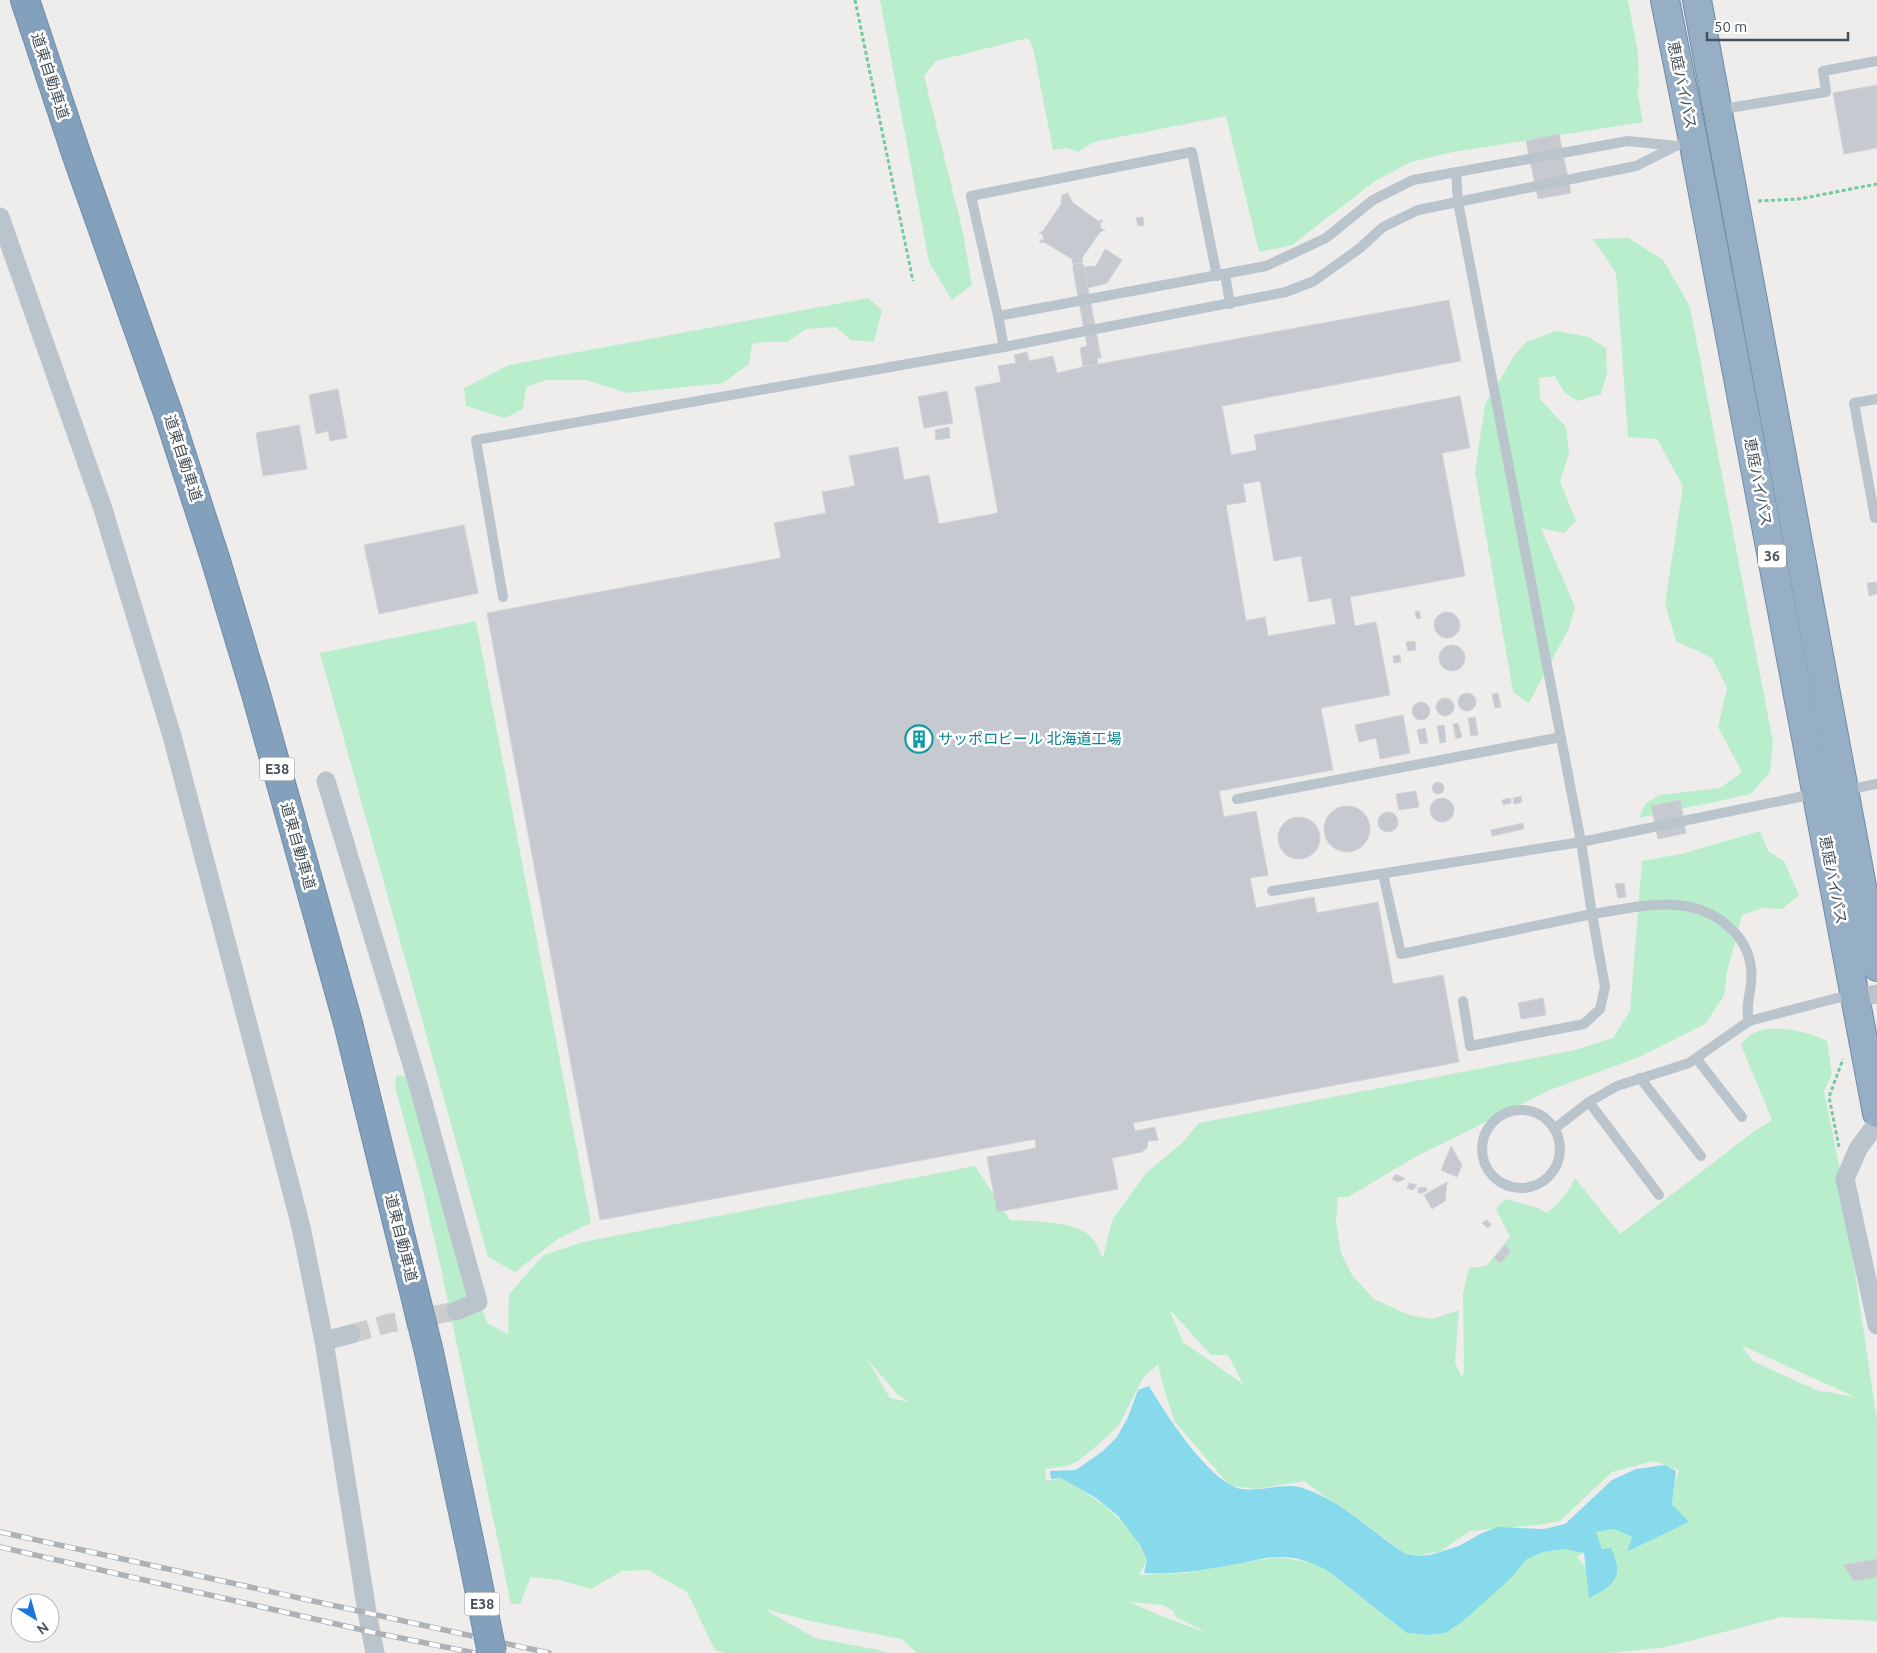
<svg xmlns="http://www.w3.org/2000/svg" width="1877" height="1653" font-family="Ubuntu,'Noto Sans JP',sans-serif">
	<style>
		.green { fill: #b9eecc; fill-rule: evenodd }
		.water { fill: #86daeb }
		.building { fill: #c6c9cf; stroke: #d0d3d8; fill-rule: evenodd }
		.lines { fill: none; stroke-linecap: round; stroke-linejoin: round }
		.minor-tunnel { stroke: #cdcdcf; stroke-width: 19; stroke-dasharray: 19 9; stroke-linecap: butt }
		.trunk-casing { stroke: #6f8ca7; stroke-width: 30 }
		.motorway-casing { stroke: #6f8ca7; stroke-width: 30 }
		.path { stroke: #72cb9c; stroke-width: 3; stroke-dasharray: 4 2.5; stroke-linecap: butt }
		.service { stroke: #bac4cc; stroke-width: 10 }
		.minor { stroke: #bac4cc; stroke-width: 19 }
		.trunk { stroke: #97afc4; stroke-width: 28 }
		.motorway { stroke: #83a1bc; stroke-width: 28 }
		.rail-casing { stroke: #aeb2b7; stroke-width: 5.5 }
		.rail { stroke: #fff; stroke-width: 4; stroke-dasharray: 11; stroke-linecap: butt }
		.motorway-bridge-casing { stroke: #6f8ca7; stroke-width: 30; stroke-linecap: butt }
		.motorway-bridge { stroke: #83a1bc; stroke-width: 28 }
		.labels { text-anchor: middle; stroke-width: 5; stroke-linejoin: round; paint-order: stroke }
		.shield { fill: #fff; stroke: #7d848b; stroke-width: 1 }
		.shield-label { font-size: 14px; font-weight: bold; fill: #455059 }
		.street-label { font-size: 15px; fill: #455059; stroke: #fff }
		.culture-label { font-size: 15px; fill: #0d838f; stroke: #fff; text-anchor: start }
	</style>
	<rect width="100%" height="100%" fill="#efecec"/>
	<g class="green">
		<path d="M880 0H1628L1638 53 1639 89 1637 90 1643 122 1453 152 1411 162 1375 181 1292 245 1259 252 1226 116 1094 142 1078 152 1067 148 1053 150 1033 48 1028 38 936 61 924 76 962 228 972 285 952 300 929 262Z"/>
		<path d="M1629 238 1663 260 1690 307 1773 742 1770 772 1751 794 1639 818 1645 804 1659 795 1720 788 1742 772 1718 727 1727 688 1712 658 1676 641 1665 604 1683 486 1657 439 1628 437 1616 273 1593 239Z"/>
		<path d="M868 298 882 310 874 342 851 340 836 327 806 329 787 342H764L752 344 749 364 723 383 628 393 586 380H546L526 387 523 409 505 418 466 406 464 388 509 365Z"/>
		<path d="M1556 331 1589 337 1606 348 1607 373 1601 394 1577 401 1564 392 1555 376 1539 378 1540 399 1566 427 1569 454 1560 481 1576 521 1564 533 1541 528 1575 607 1569 628 1529 703 1513 692 1475 472 1485 404 1514 356 1526 342Z"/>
		<path d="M476 621 591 1223 559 1238 515 1272 488 1257 320 653Z"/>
		<path d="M1760 831 1768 851 1784 861 1799 895 1782 909 1763 908 1742 915 1727 972 1724 996 1705 1024 1639 1057 1550 1090 1417 1156 1348 1197H1338L1336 1222 1341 1253 1352 1275 1374 1299 1409 1315 1432 1319 1459 1310 1455 1363 1462 1377 1464 1371 1463 1294 1469 1268 1486 1266 1510 1237 1496 1209 1505 1199 1538 1208 1547 1213C1560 1203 1568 1192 1575 1178L1620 1234 1752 1133 1772 1120 1741 1045C1757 1018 1804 1030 1827 1041L1832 1074 1824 1091 1839 1165 1877 1421V1621L1781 1617 1667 1647 1611 1653H917L902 1639 815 1622 764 1609 815 1638 884 1651 886 1653H725L715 1650 687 1592 648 1570 622 1571 591 1589 560 1580 531 1577 520 1604H511L440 1264 422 1186 395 1087 396 1075 407 1077 487 1323 508 1334 509 1294 544 1255 583 1242 975 1166 1010 1220C1030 1221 1074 1221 1089 1235 1096 1241 1099 1250 1103 1258L1112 1220 1146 1173 1182 1143 1199 1123 1575 1050 1613 1038 1630 1011 1642 861 1681 854ZM1169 1309 1211 1355H1228L1243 1384 1183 1342ZM1741 1345 1855 1397 1816 1390 1753 1361ZM867 1359 898 1395 909 1402 890 1398ZM1158 1364 1166 1396 1175 1422 1230 1486 1257 1489 1305 1481 1321 1494 1348 1511 1406 1554 1417 1556 1441 1551 1470 1531 1537 1525 1560 1521 1612 1472 1654 1461 1679 1470 1675 1483 1672 1504 1689 1522 1628 1552 1632 1537 1614 1529 1595 1532 1602 1549 1596 1579 1577 1557 1584 1553 1564 1549 1543 1552 1527 1559 1510 1579 1445 1633 1428 1635 1407 1633 1328 1571 1314 1563 1277 1557 1186 1573 1139 1575 1147 1560C1128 1518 1099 1500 1061 1478L1046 1481 1045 1469 1067 1466 1078 1461 1100 1443 1119 1425 1143 1378ZM1130 1602 1163 1605 1173 1611 1176 1617 1207 1633 1161 1616Z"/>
	</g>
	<path class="water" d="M1149 1386C1165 1413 1211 1485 1242 1489 1261 1492 1286 1482 1303 1488 1342 1501 1372 1532 1406 1554L1417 1556 1430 1555 1459 1546 1480 1534 1498 1527 1544 1529 1565 1524 1612 1480 1636 1469 1665 1465 1676 1471 1672 1504 1689 1522 1627 1552 1632 1537 1614 1529 1596 1532 1602 1549 1611 1548C1625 1577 1614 1586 1589 1598L1584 1553 1564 1549 1543 1552 1527 1559 1510 1579 1462 1622 1445 1633 1428 1635 1407 1633 1328 1571C1313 1562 1295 1556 1277 1557 1266 1557 1254 1561 1243 1563 1210 1569 1178 1575 1144 1573L1147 1560 1140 1545 1118 1516 1096 1498 1061 1478 1051 1479 1050 1471 1076 1470 1103 1451 1117 1437 1128 1417 1138 1390Z"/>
	<g class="building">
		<path d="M1877 85V148L1844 154 1833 93Z"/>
		<path d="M1559 134 1571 193 1538 199 1526 141Z"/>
		<path d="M1068 193 1072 202 1098 221 1102 220 1103 221 1100 223 1101 229 1105 230 1100 232 1082 258 1083 262 1073 264 1072 259 1044 242 1040 243V240H1044L1042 234 1039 233 1043 231 1061 204 1062 195Z"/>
		<path d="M1143 217 1144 225 1138 226 1136 218Z"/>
		<path d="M1105 249 1122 260 1107 283 1088 288 1084 267 1096 266Z"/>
		<path d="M1082 263 1084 267 1073 269V264Z"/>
		<path d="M1084 267 1101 358H1097L1098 364 1083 367 1080 348 1087 346 1073 269Z"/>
		<path d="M1449 300 1461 361 1222 406 1231 455 1257 450 1254 435 1460 396 1470 448 1442 453 1465 576 1350 597 1355 626 1376 622 1390 695 1321 708 1333 770 1219 791 1224 817 1256 811 1268 875 1250 878 1256 908 1314 897 1317 913 1378 902 1393 984 1443 975 1459 1062 1133 1123 1135 1131 1155 1127 1158 1140 1148 1141 1147 1148 1142 1152 1112 1158 1118 1189 997 1212 987 1157 1036 1148 1035 1139 600 1220 487 613 781 558 774 523 826 513 822 492 855 486 849 456 898 447 904 480 929 475 939 524 998 513 975 387 1001 382 998 366 1016 363 1014 355 1027 352 1029 361 1053 356 1057 373 1083 367ZM1260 481 1274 561 1301 556 1309 602 1331 598 1336 624 1268 636 1265 617 1246 621 1226 505 1246 502 1243 484Z"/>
		<path d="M338 389 347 438 330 441 328 431 316 434 309 395Z"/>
		<path d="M947 391 953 423 924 428 918 397Z"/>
		<path d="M299 425 307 469 263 476 256 433Z"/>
		<path d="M949 427 950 438 936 440 935 430Z"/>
		<path d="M464 525 478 593 379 614 364 545Z"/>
		<path d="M1877 582V594L1869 596 1867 583Z"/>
		<path d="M1419 611 1421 618 1417 619 1415 612Z"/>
		<circle cx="1447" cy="625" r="13"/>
		<path d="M1415 641 1416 650 1408 651 1406 642Z"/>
		<circle cx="1452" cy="658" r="13"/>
		<path d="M1400 655 1401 662 1394 663 1393 656Z"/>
		<path d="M1498 693 1501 707 1495 708 1492 694Z"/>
		<circle cx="1467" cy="702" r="9"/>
		<circle cx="1445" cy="707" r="9"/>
		<circle cx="1421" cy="711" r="9"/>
		<path d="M1403 715 1410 753 1380 759 1376 738 1359 742 1355 725Z"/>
		<path d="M1475 717 1478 735 1471 736 1468 718Z"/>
		<path d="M1458 723 1462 737 1456 739 1453 724Z"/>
		<path d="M1444 725 1446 742 1440 743 1437 726Z"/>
		<path d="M1425 728 1428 743 1420 744 1417 730Z"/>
		<circle cx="1438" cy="788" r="6"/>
		<path d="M1416 791 1419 807 1399 810 1396 794Z"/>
		<path d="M1521 796 1522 802 1514 804 1513 798Z"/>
		<path d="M1511 798V803L1503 805 1502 800Z"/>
		<circle cx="1442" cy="810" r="12"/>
		<path d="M1680 800 1686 833 1658 839 1651 806Z"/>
		<circle cx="1347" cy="829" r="23"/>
		<circle cx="1388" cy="822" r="10"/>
		<circle cx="1299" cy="838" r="21"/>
		<path d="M1523 823 1524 829 1492 836 1491 830Z"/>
		<path d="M1624 883 1626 897 1618 898 1615 884Z"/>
		<path d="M1543 998 1546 1015 1521 1019 1518 1003Z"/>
		<path d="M1451 1146 1462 1165 1457 1177 1441 1170Z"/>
		<path d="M1396 1174 1405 1179 1398 1182 1392 1179Z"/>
		<path d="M1447 1182 1445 1201 1432 1209 1424 1195Z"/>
		<path d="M1409 1183 1417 1185 1413 1190 1407 1188Z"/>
		<path d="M1425 1187 1428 1190 1422 1193H1418V1188Z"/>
		<path d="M1486 1220 1491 1224 1488 1228 1482 1223Z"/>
		<path d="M1505 1245 1511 1251 1506 1257 1500 1251Z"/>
		<path d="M1500 1251 1506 1257 1500 1263 1494 1258Z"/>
		<path d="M1877 1559V1577L1854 1581 1843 1565Z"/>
	</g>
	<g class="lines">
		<path class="minor-tunnel" d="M351 1334 390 1323 456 1311"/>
		<g class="trunk-casing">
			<g id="trunk">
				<path d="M1665 0 1693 140 1877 1113"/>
				<path d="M1697 0 1877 967"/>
			</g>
		</g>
		<g class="motorway-casing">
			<path id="motorway" d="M25 0 77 156 168 413 215 558 256 694 348 1023 429 1352 472 1554"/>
		</g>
		<g class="path">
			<path d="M855 0 913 281"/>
			<path d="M1758 201 1799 199 1877 184"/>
			<path d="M1839 1147 1829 1097 1843 1059"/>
		</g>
		<g class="service">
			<path d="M1717 110 1826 92 1823 71 1877 61"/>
			<path d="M1456 172 1458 202 1581 842 1592 914C1638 907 1690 892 1728 926 1741 937 1749 951 1751 968 1754 987 1744 1004 1749 1021"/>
			<path d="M1225 274 1230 304"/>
			<path d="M998 316 971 196 1192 152 1217 276"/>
			<path d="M1004 347 998 316 1266 266 1326 238 1373 200 1413 180 1628 141 1676 146"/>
			<path d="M1877 399 1854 403 1875 518H1877"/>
			<path d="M503 597 476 440 1004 347 1286 292 1314 281 1360 248 1383 227 1418 210 1636 166 1676 146 1692 140"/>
			<path d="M1846 790 1877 784"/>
			<path d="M1237 799 1561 737"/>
			<path d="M1383 874 1401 954 1592 914 1605 987 1600 1009 1584 1024 1470 1046 1463 1001"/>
			<path d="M1272 891 1581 842 1814 794"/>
			<path d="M1696 1058 1742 1117"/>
			<path d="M1640 1078 1701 1156"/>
			<path d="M1589 1102 1659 1195"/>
			<circle cx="1521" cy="1149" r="39"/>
			<path d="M1554 1129 1589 1102 1617 1086 1689 1063 1749 1021 1837 998H1855"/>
		</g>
		<g class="minor">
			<path d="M0 217 103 509 172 736 271 1112 301 1227 324 1341 367 1612 375 1653"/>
			<path d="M326 781 419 1088 478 1302 456 1311"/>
			<path d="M1856 998 1877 994"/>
			<path d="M1877 1123 1858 1149 1845 1179 1877 1325"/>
			<path d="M324 1341 351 1334"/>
		</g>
		<use href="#trunk" class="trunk"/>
		<use href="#motorway" class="motorway"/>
		<g class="rail-casing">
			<g id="rail">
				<path d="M0 1532 549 1653"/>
				<path d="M0 1547 371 1632 475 1653"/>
			</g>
		</g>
		<use href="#rail" class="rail"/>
		<g class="motorway-bridge-casing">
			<path id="motorway-bridge" d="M472 1554 492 1653"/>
		</g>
		<use href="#motorway-bridge" class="motorway-bridge"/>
	</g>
	<defs>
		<g id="building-ring" transform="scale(1.4375)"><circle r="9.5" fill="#fff" stroke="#0f9aa8" stroke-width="1.5"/><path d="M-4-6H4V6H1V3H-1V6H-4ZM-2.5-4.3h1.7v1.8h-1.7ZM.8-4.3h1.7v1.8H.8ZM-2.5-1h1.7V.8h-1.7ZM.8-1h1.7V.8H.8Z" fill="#0f9aa8"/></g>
	</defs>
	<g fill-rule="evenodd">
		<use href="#building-ring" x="919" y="739"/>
	</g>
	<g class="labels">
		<g class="shield">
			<rect x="1758" y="544.5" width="28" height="23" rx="4"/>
			<rect x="259.5" y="757.5" width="35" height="23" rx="4"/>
			<rect x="464.5" y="1592.5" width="35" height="23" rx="4"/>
		</g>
		<g class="shield-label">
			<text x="1772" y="561">36</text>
			<text x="277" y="774">E38</text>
			<text x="482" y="1609">E38</text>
		</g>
		<g class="street-label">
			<text transform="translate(50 76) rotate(72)" y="5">道東自動車道</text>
			<text transform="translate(1682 85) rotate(78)" y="5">恵庭バイパス</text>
			<text transform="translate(183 458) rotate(72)" y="5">道東自動車道</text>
			<text transform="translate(1758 482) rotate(79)" y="5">恵庭バイパス</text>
			<text transform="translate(298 846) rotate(74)" y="5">道東自動車道</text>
			<text transform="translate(1833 880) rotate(79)" y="5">恵庭バイパス</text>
			<text transform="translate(401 1238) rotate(76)" y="5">道東自動車道</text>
		</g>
		<g class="culture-label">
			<text x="938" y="744">サッポロビール 北海道工場</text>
		</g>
	</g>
	<g transform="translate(35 1618) rotate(143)"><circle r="24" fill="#ffffff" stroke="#b5b9bd"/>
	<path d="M0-4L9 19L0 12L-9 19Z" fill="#1976dc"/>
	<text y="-8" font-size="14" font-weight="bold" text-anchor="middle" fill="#455059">N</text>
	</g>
	<path d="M1707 32v8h141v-8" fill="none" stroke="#455059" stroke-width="2.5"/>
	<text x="1714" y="32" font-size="15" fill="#455059" stroke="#ffffff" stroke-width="4" paint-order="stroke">50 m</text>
</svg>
